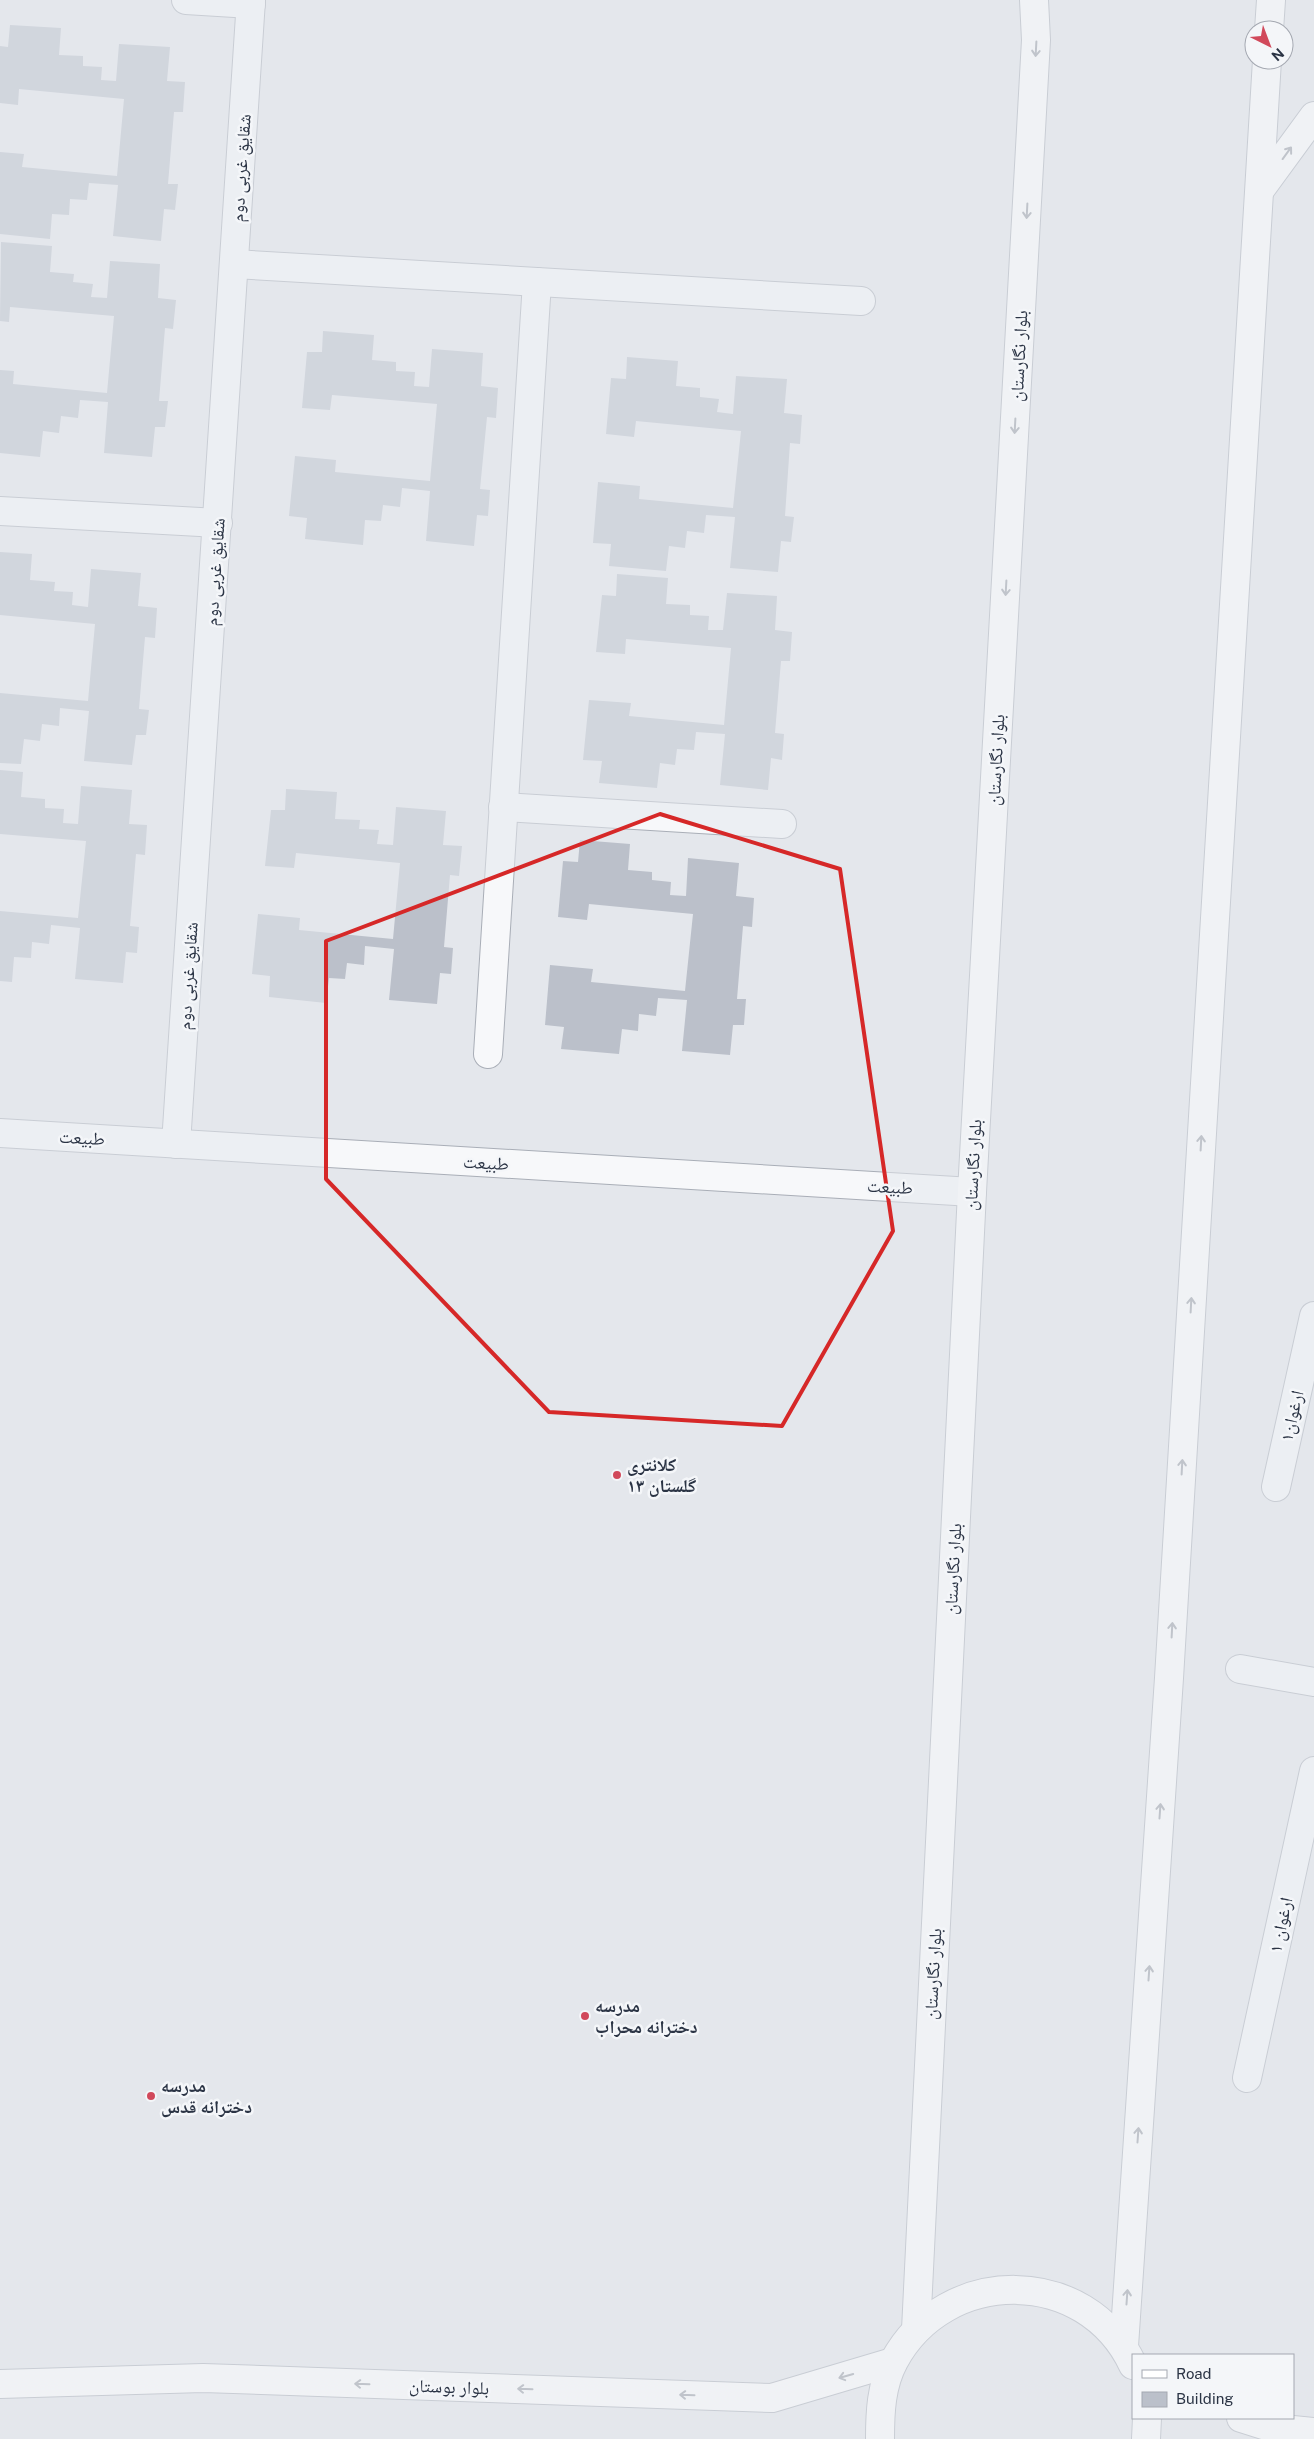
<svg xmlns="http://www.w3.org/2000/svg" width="1314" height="2439" font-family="'Public Sans','Noto Naskh Arabic',sans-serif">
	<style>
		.building { fill: #bbc0ca }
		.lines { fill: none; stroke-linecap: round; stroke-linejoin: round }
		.minor-casing { stroke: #a9aeb7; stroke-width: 30 }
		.tertiary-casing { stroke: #a9aeb7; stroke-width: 30 }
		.secondary-casing { stroke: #a9aeb7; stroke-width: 30 }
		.minor { stroke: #f7f8fa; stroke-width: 28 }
		.tertiary { stroke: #f7f8fa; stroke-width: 28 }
		.secondary { stroke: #fff; stroke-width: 28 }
		.oneway { stroke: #959aa2 }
		.marked { fill: none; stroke: #d62828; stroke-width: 4; stroke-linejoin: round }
		.poi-dot { fill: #d1495b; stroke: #f4f6f9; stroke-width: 2 }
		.labels { text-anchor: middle; stroke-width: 5; stroke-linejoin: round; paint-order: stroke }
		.street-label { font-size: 18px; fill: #2b3445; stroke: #f4f6f9 }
		.poi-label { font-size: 18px; font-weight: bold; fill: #2b3445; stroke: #f4f6f9; text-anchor: start }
	</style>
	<rect width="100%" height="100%" fill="#e4e7ec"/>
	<g class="building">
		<path d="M10 25 61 28 59 55 83 56V66L102 67 101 80 116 81 119 44 170 47 167 81 185 82 183 112H174L168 184H178L175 210 164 209 161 241 113 236 118 185 89 183 87 200 70 199 69 215 52 214 50 239 0 234V152L24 154 22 167 117 176 124 99 19 89 18 105 0 103V46L8 47Z"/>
		<path d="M1 242 52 246 50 272 74 274 73 282 93 284 91 297 107 298 110 261 160 264 158 298 176 300 173 329 165 328 159 401H168L165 427H155L152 457 104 453 108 402 80 400 78 418 61 416 59 433 43 431 40 457 0 453V370L14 371 13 384 107 393 114 316 10 307 9 322 0 321Z"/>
		<path d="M323 331 374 335 372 360 396 362V371L415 372 414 386 429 387 432 349 483 353 481 386 498 388 496 418 487 417 480 489 490 490 488 516 477 515 474 546 426 541 430 491 402 488 400 507 383 505 381 521 365 520 363 545 305 539 307 518 289 516 295 456 336 460 335 472 430 481 437 404 332 395 330 410 302 408 307 352H322Z"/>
		<path d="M627 357 678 361 676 386 700 388V397L719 399 717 412 733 414 736 376 787 379 784 413 802 415 800 444 790 443 785 516 794 517 791 542 781 541 778 572 730 568 735 517 706 515 704 533 687 531 685 548 669 546 666 571 609 566 611 544 593 543 598 482 640 486 639 499 733 508 741 431 636 421 634 437 606 434 611 378 626 379Z"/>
		<path d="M0 552 32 554 30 580 55 582 54 591 73 592 72 605 88 607 91 569 141 573 138 606 157 608 155 638 145 637 139 709 149 710 146 735H136L132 765 84 761 89 711 60 708 59 726 42 724 40 741 24 739 21 764 0 763V693L88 701 95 624 0 615Z"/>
		<path d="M617 574 668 578 666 604 690 605V615L709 616 708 630H723L727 593 777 596 775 630 792 632 790 661H781L775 733 784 734 782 760 771 758 768 790 720 785 725 734 696 732 694 750 677 749 675 765 660 763 657 788 599 783 602 761 583 760 589 700 631 703 629 716 724 725 731 648 626 639 625 654 596 652 602 595 616 596Z"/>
		<path d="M0 770 23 772 21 797 45 799V808L64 809 63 823 78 824 81 786 132 790 129 824 147 825 145 855 136 854 130 926 139 927 137 953 126 952 123 983 75 979 80 928 51 925 49 944 32 942 31 958 14 957 12 982 0 981V911L78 918 86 841 0 834Z"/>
		<path d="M286 789 337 792 335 819 360 820 359 829 379 830 377 844 393 845 396 807 446 811 443 845 462 846 459 876 450 875 444 947 453 948 451 974 440 973 437 1004 389 1000 394 949 365 946 364 965 347 963 345 979 329 978 326 1003 269 997 270 976 252 974 258 914 300 918 299 930 393 939 400 863 296 853 294 868 265 866 271 810H285Z"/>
		<path d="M580 840 630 844 628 870 652 872V880L671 882 670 895 686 896 688 858 739 863 736 896 754 898 752 927 743 926 737 999H746L744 1025H733L730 1055 682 1051 687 1000 658 998 656 1016 639 1014 638 1031 622 1029 619 1054 561 1049 564 1027 545 1025 550 965 593 969 591 982 685 991 693 914 589 904 587 920 558 917 563 861 578 862Z"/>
	</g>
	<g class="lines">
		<g class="minor-casing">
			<g id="minor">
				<path d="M186 0 251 4"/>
				<path d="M234 264 861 301"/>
				<path d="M0 511 218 523"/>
				<path d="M503 807 782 824"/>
				<path d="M488 1054 537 282"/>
				<path d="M0 1133 972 1192"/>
				<path d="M176 1144 251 0"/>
				<path d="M1276 1487 1314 1316"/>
				<path d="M1247 2078 1314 1771"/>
			</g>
		</g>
		<g class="tertiary-casing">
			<path id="tertiary" d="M1240 1669 1314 1682"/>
		</g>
		<g class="secondary-casing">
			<g id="secondary">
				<path d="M1269 30 1271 0"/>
				<path d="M1260 190 1314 116"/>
				<path d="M916 2330 972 1192 1036 40 1034 0"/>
				<path d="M1124 2346 1169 1678 1267 60"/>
				<path d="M0 2384 203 2378 772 2398 893 2362"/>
				<path d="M1241 2418 1273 2428 1314 2432"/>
				<path d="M880 2439C880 2413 881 2385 894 2361 945 2266 1086 2265 1133 2365"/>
				<path d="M1146 2439 1147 2418"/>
			</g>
		</g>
		<use href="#minor" class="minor"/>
		<use href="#tertiary" class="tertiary"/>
		<use href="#secondary" class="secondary"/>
	</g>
	<defs><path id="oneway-shaft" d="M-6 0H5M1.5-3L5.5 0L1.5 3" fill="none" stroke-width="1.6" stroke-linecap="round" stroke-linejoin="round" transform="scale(1.25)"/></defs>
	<g class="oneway">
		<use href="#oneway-shaft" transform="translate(1036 49) rotate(93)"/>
		<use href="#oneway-shaft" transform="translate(1287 153) rotate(-54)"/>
		<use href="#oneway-shaft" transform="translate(1027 211) rotate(93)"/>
		<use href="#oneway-shaft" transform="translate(1015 426) rotate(93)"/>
		<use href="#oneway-shaft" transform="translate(1006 588) rotate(93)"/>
		<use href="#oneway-shaft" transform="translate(1201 1143) rotate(-87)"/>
		<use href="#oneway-shaft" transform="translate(1191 1305) rotate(-87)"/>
		<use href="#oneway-shaft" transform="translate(1182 1467) rotate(-87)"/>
		<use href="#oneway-shaft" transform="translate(1172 1630) rotate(-87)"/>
		<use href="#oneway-shaft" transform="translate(1160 1811) rotate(-86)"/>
		<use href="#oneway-shaft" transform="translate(1149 1973) rotate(-86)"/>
		<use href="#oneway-shaft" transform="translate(1138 2135) rotate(-86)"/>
		<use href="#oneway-shaft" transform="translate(1127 2297) rotate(-86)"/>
		<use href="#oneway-shaft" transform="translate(846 2376) rotate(164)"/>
		<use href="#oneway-shaft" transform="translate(362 2384) rotate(-178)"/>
		<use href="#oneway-shaft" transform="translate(525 2389) rotate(-178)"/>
		<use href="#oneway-shaft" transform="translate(687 2395) rotate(-178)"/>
	</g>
	<path d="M0 0H1314V2439H0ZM660 814 840 869 893 1231 782 1426 549 1412 326 1179V941Z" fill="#e4e7ec" fill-opacity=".55" fill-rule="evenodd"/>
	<path class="marked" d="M660 814 840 869 893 1231 782 1426 549 1412 326 1179V941Z"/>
	<g class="poi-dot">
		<circle cx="617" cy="1475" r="5"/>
		<circle cx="585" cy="2016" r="5"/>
		<circle cx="151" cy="2096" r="5"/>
	</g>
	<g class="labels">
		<g class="street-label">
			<text transform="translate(241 168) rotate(-86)" y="6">شقایق غربی دوم</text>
			<text transform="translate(1019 356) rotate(-87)" y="6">بلوار نگارستان</text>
			<text transform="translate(215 572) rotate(-86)" y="6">شقایق غربی دوم</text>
			<text transform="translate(996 760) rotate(-87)" y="6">بلوار نگارستان</text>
			<text transform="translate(188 976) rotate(-86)" y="6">شقایق غربی دوم</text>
			<text transform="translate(82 1138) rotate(3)" y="6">طبیعت</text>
			<text transform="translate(486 1163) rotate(3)" y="6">طبیعت</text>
			<text transform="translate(973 1165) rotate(-87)" y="6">بلوار نگارستان</text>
			<text transform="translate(890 1187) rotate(3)" y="6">طبیعت</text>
			<text transform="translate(1292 1416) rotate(-77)" y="6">ارغوان۱</text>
			<text transform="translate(953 1569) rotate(-87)" y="6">بلوار نگارستان</text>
			<text transform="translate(1281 1925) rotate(-78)" y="6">ارغوان ۱</text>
			<text transform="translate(933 1974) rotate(-87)" y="6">بلوار نگارستان</text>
			<text transform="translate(449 2387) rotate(2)" y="6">بلوار بوستان</text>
		</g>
		<g class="poi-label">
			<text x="627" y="1471">کلانتری<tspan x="627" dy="21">۱۳ گلستان</tspan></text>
			<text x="595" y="2012">مدرسه<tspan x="595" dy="21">دخترانه محراب</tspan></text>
			<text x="161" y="2092">مدرسه<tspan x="161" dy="21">دخترانه قدس</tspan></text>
		</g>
	</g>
	<rect x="1132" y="2354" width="162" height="65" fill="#f4f6f9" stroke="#a4a8b1"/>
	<rect x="1142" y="2370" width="25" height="8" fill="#ffffff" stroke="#a4a8b1"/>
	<text x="1176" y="2379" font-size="15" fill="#2b3445">Road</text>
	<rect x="1142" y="2392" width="25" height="15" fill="#bbc0ca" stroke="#a4a8b1"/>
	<text x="1176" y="2404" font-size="15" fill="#2b3445">Building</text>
	<g transform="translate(1269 45) rotate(138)"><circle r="24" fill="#f4f6f9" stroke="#a4a8b1"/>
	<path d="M0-4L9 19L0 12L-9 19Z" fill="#d1495b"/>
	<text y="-8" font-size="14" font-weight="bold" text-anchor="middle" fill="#2b3445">N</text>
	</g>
</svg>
